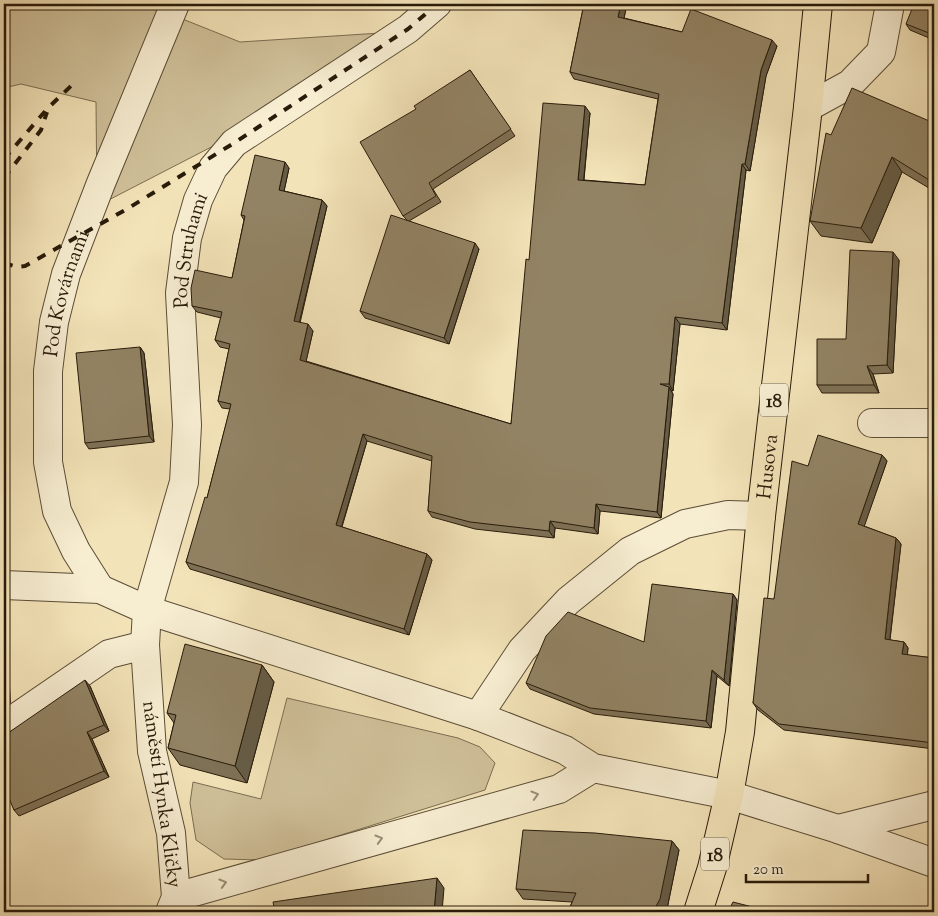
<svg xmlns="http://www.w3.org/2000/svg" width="938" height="916" font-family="'Sorts Mill Goudy',serif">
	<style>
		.green { fill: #d0c19a; stroke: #7c6e52 }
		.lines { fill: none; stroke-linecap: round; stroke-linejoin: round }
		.minor-casing { stroke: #5b4d36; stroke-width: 30 }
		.major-casing { stroke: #281b0a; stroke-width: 30 }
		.minor { stroke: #f7edd1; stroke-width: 28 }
		.major { stroke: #f3e3b8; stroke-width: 28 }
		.rail { stroke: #281b0a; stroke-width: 4; stroke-dasharray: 9 9; stroke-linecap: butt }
		.wall { fill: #7e7156; stroke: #281b0a }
		.shaded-wall { fill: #665c46; stroke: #281b0a }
		.building { fill: #928364; stroke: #281b0a }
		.oneway { stroke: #9a8e77 }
		.labels { text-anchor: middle; stroke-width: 4; stroke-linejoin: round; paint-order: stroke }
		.shield { fill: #f7edd1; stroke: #665a46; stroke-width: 1 }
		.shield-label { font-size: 19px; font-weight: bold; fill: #281b0a }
		.street-label { font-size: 20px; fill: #281b0a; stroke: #f7edd1 }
	</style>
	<rect width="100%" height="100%" fill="#f3e3b8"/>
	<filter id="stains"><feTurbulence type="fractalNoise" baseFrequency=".004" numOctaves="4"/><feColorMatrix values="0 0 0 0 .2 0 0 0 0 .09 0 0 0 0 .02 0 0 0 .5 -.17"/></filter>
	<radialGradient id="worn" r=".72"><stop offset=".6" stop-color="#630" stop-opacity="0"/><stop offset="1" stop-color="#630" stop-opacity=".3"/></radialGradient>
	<g class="green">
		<path d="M4 4H145L240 42 381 33 223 141 97 206 96 102 21 84 4 88Z"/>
		<path d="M287 698 458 738 480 747 495 763 485 790 261 860 224 859 196 840 190 803 193 782 261 799Z"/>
	</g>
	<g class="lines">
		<g class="minor-casing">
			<g id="minor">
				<path d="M808 107 850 84 881 52 890 4"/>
				<path d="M872 423H934"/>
				<path d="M4 585 100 589 147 610 478 716 565 750 593 768 729 795 838 829 934 863"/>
				<path id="s1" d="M100 589 76 551 57 511 48 462V371L54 322 66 274 101 183 175 4"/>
				<path d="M478 716 522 650 568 601 630 551 685 524 728 515 761 516"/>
				<path d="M4 726 109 654 145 645"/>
				<path d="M838 829 934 805"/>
				<path d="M176 897 559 789 593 768"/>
				<path id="s2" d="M170 912 176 897 171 833 152 751 145 645 147 610 184 482 187 425 180 293 187 238 198 200 213 168 234 143 408 29 437 4"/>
			</g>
		</g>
		<g class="major-casing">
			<g id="major">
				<path id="s3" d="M698 912 712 868 729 795 740 732 761 516 808 107 818 4"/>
			</g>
		</g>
		<use href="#minor" class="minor"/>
		<use href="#major" class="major"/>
		<g class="rail">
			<path d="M4 159 47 109 74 83"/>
			<path d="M4 178 41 130 47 112"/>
			<path d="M4 263 17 267 25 266 127 209 234 143 408 29 437 4"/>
		</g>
	</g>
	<g class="wall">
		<path d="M584 4H627L624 18 682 32 777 46 766 76 750 171 746 170 727 330 680 324 673 391H671L673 394 661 518 600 511 598 534 555 528 554 538 475 529 432 517 428 511 432 461 367 441 342 527 427 554 432 560 409 635 190 569 186 562 207 498 230 409 222 408 218 401 229 349 220 347 215 340 221 318 197 312 192 306 232 278 244 220 241 215 289 168 284 191 322 200 327 206 300 323 313 331 306 361 511 424 529 260 590 113 584 180 645 185 658 99 574 79 570 72Z"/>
		<path d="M934 4V40L910 30 906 24Z"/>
		<path d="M470 70 515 136 433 189 441 202 409 221 479 249 449 344 365 318 360 311 407 220 403 216 416 109Z"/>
		<path d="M934 123V191L902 172 872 243 821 236 810 221 831 135Z"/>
		<path d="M899 260 893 373 873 374 879 393H822L817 385 846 339Z"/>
		<path d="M140 347 144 353 154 442 89 449 85 443Z"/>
		<path d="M882 455 887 461 864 526 896 538 901 544 890 640 904 642 908 648 907 655 934 658V749L784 730 758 710 753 703 774 599 808 466Z"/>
		<path d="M733 594 737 600 729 686 717 676 711 728 594 714 530 689 526 683 644 642Z"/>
		<path d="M4 605 7 610 10 703 4 707Z"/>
		<path d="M262 665 274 682 247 783 180 765 168 748 174 723 167 713Z"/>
		<path d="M90 686 109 731 92 739 109 777 19 816 14 810 6 777 8 733Z"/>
		<path d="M672 841 679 850 667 909 665 912H568L572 902 523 899 516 889Z"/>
	</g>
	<g class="shaded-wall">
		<path d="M621 4H627L623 23 618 17Z"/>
		<path d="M772 40 777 46 766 76 750 171 745 164 761 70Z"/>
		<path d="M585 106 590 113 583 187 578 180Z"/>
		<path d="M892 157 902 172 872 243 861 228Z"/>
		<path d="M285 162 289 168 283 196 279 190Z"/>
		<path d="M742 164 746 170 727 330 722 323Z"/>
		<path d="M322 200 327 206 298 328 294 321Z"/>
		<path d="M475 243 479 249 449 344 444 338Z"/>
		<path d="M893 252 899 260 893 373 887 365Z"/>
		<path d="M675 317 680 324 673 391 669 384Z"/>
		<path d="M308 324 313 331 305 366 300 360Z"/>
		<path d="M140 347 144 353 154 442 149 436Z"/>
		<path d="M867 366 873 374 879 393 874 385Z"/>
		<path d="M669 387 673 394 661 518 657 512Z"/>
		<path d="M363 434 367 441 340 532 336 525Z"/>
		<path d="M882 455 887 461 863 530 858 524Z"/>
		<path d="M596 504 600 511 598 534 594 528Z"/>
		<path d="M550 521 555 528 554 538 549 531Z"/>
		<path d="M896 538 901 544 889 646 885 639Z"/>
		<path d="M427 554 432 560 409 635 404 629Z"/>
		<path d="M733 594 737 600 729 686 724 680Z"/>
		<path d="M4 605 7 610 10 703 6 696 4 638Z"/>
		<path d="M904 642 908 648 907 661 902 654Z"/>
		<path d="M262 665 274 682 247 783 235 766Z"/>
		<path d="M712 670 717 676 711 728 706 721Z"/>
		<path d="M85 680 90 686 109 731 104 725Z"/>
		<path d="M87 732 92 739 109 777 104 771Z"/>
		<path d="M672 841 679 850 667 909 665 912H653Z"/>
		<path d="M437 878 444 888 442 912H434Z"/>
	</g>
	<g class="building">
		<path d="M584 4H621L618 17 682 32 691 9 772 40 761 70 745 164H742L722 323 675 317 669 384H660L669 387 657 512 596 504 594 528 550 521 549 531 470 522 428 511 432 456 363 434 336 525 427 554 404 629 186 562 205 497 207 498 231 404 218 401 230 344 215 340 222 312 192 306 191 288 195 270 232 278 245 216 241 215 255 155 285 162 279 190 322 200 294 321 308 324 300 360 511 424 526 259 529 260 543 103 585 106 578 180 645 185 659 94 570 72Z"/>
		<path d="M914 4H934V35L906 24Z"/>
		<path d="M470 70 511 129 429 183 436 196 403 216 360 142 416 109 414 106Z"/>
		<path d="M852 88 934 123V183L892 157 861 228 810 221 826 133 831 135Z"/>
		<path d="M391 215 475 243 444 338 360 311Z"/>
		<path d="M850 250 893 252 887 365 867 366 874 385H817V339H846Z"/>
		<path d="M140 347 149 436 85 443 76 353Z"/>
		<path d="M818 435 882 455 858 524 896 538 885 639 904 642 902 654 934 658V743L779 724 753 703 764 598 774 599 792 461 808 466Z"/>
		<path d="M652 584 733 594 724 680 712 670 706 721 590 708 526 683 546 636 568 612 644 642Z"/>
		<path d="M4 638 6 696 4 698Z"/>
		<path d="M185 644 262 665 235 766 168 748 176 715 167 713Z"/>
		<path d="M85 680 104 725 87 732 104 771 14 810 4 787V778L6 777 4 773V734L8 733Z"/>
		<path d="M523 830 595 833 672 841 660 899 653 912H568L576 893 516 889Z"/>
		<path d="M437 878 434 912H275L273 902Z"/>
		<path d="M733 902 772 912H728Z"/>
	</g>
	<defs><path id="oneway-chevron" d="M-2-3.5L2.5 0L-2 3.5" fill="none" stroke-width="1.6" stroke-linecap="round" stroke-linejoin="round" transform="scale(1.25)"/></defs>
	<g class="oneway">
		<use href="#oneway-chevron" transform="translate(535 795) rotate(-16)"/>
		<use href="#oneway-chevron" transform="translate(379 839) rotate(-16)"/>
		<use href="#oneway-chevron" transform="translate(223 883) rotate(-16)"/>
	</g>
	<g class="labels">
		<g class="shield">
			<rect x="760" y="383.5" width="28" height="33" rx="4"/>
			<rect x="701" y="837.5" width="28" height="33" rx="4"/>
		</g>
		<g class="shield-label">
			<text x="774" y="407">18</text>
			<text x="715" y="861">18</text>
		</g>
		<g class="street-label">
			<text dy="7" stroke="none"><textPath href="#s2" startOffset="672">Pod Struhami</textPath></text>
			<text dy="7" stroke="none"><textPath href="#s1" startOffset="310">Pod Kovárnami</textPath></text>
			<text dy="7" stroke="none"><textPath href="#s3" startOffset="452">Husova</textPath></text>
			<text transform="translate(163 794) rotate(82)" y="7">náměstí Hynka Kličky</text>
		</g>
	</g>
	<rect width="938" height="916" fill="none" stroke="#f3e3b8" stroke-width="20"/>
	<rect x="5" y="5" width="928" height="906" fill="none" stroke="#281b0a" stroke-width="2.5"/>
	<rect x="10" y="10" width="918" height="896" fill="none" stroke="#281b0a"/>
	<path d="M746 874v8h122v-8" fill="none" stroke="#281b0a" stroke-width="2.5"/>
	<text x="753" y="874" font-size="15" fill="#281b0a" stroke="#f7edd1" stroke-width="4" paint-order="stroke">20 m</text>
	<rect width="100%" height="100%" filter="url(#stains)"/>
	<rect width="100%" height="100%" fill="url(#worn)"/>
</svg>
